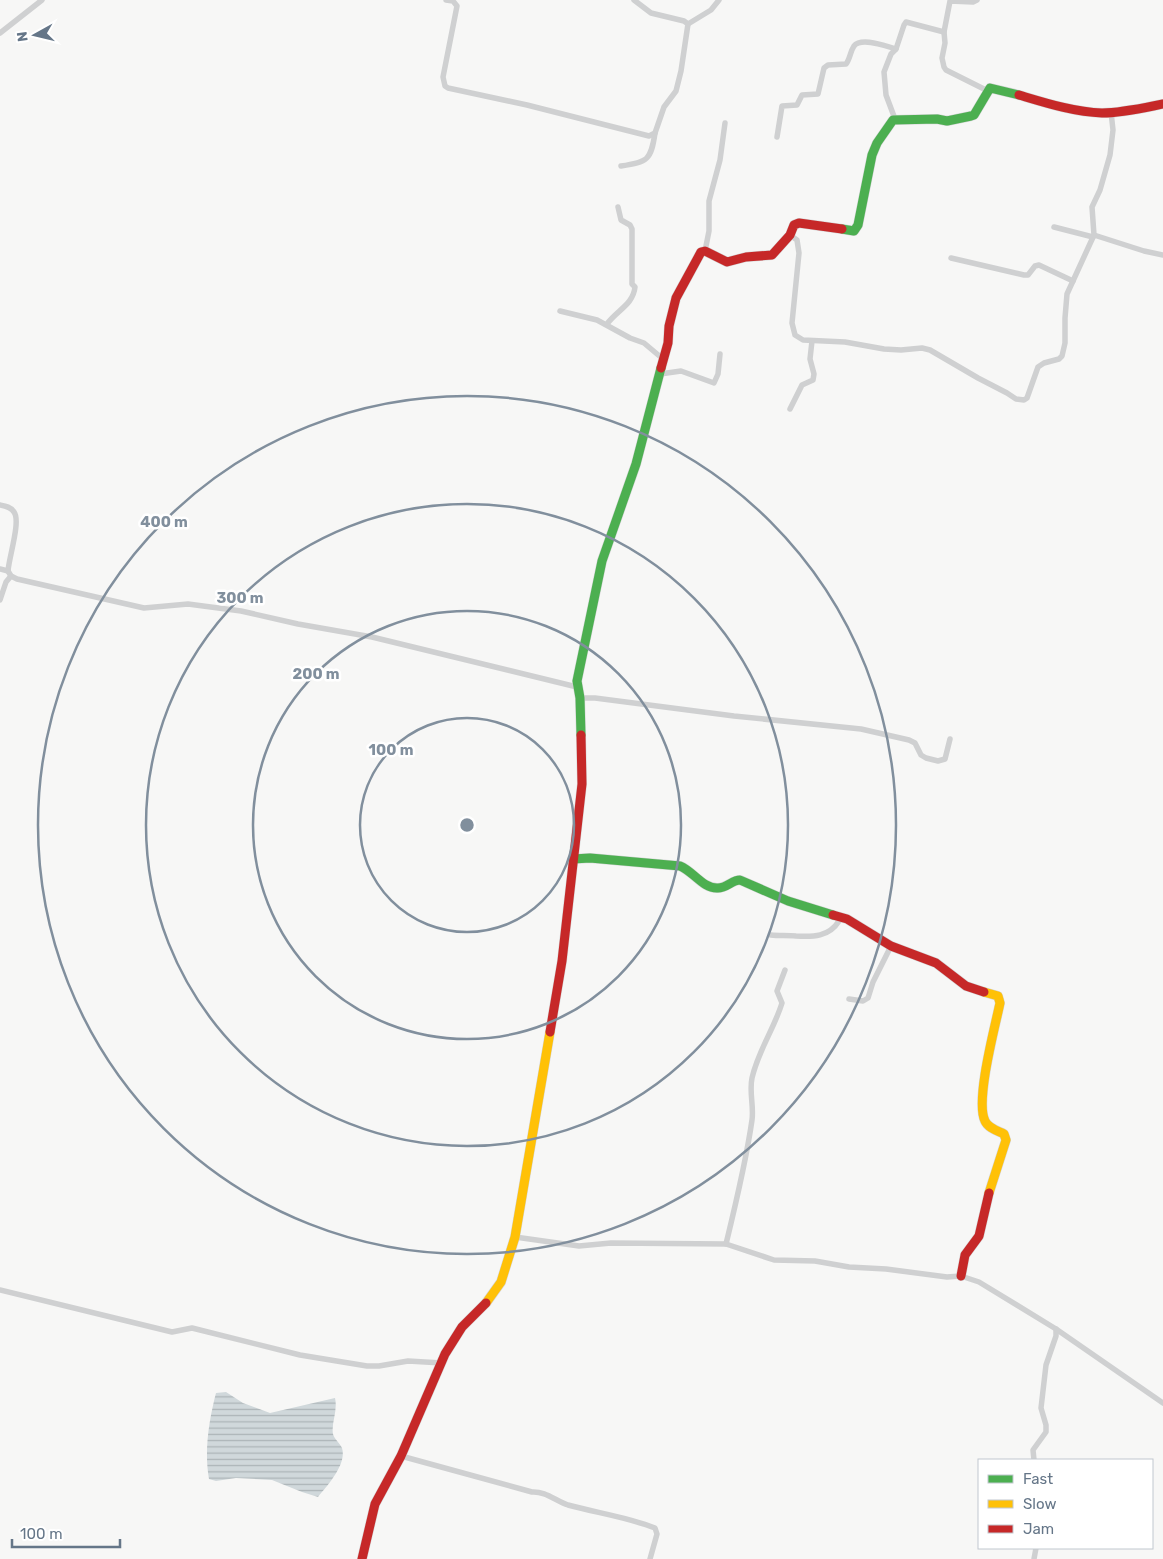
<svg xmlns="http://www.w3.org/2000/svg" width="1163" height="1559" font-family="Rubik,sans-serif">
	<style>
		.water { fill: url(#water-rules) }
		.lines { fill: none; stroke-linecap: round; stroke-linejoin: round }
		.fast-casing { stroke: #d4d5d6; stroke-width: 10 }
		.slow-casing { stroke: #d4d5d6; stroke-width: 10 }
		.jam-casing { stroke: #d4d5d6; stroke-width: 10 }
		.street { stroke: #cfd0d1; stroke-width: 5.5 }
		.fast { stroke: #4caf50; stroke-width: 9 }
		.slow { stroke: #ffc107; stroke-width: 9 }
		.jam { stroke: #c62828; stroke-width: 9 }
		.ring { fill: none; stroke: #818f9d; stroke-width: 2.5 }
		.centre { fill: #818f9d; stroke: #fff; stroke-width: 2.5 }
		.ring-label { font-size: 15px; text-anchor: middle; font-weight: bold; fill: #818f9d; stroke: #fff; stroke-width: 5; stroke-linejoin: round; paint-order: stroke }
	</style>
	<defs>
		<pattern id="water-rules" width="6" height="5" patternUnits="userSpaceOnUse" patternTransform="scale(1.25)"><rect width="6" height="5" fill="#d0d8db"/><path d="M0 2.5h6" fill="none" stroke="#acb4b7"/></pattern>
	</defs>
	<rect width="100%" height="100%" fill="#f7f7f6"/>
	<path class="water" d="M226 1392 243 1403 270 1413 335 1398C338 1411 331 1423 333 1434 334 1439 340 1443 342 1448 347 1464 328 1485 318 1497L302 1492 272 1480 236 1478 216 1481 209 1479C204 1451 209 1420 216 1393Z"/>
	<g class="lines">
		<g class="fast-casing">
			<g id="fast">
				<path d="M842 229 854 231 858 225 872 155 877 143 893 120 937 119 947 121 971 116 974 115 990 88 1019 95"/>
				<path d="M581 735 580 698 577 681 602 561 636 464 661 368"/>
				<path d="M573 859 590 858 680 866C693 871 703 889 718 888 727 888 732 880 740 880L788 901 833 915"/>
			</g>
		</g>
		<g class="slow-casing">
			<g id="slow">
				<path d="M984 992 998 996 1000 1003C995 1027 975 1101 985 1121 988 1128 998 1131 1004 1134L1006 1140 989 1193"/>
				<path d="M486 1303 501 1282 515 1237 550 1032"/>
			</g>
		</g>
		<g class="jam-casing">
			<g id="jam">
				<path d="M1019 95C1046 103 1074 112 1102 113 1122 113 1143 108 1163 104"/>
				<path d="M661 368 668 343 669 326 676 298 701 252 705 251 727 262 746 257 772 255 790 235 794 225 799 223 842 229"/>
				<path d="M833 915 847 919 891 946 936 963 966 986 984 992"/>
				<path d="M550 1032 562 961 582 784 581 735"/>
				<path d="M961 1276 965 1255 979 1236 989 1193"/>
				<path d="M362 1559 375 1504 401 1456 445 1354 462 1327 486 1303"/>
			</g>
		</g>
		<g class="street">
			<path d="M446 0 453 1 457 6 443 77 445 86 448 88 527 105 649 136 655 133 664 107 676 91 681 71 688 24 684 21 651 13 634 0"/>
			<path d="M977 0 973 2 950 1 944 32 945 43 942 58 944 67 946 70 988 91"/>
			<path d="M688 24 711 10 719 0"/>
			<path d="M0 33 42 0"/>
			<path d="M895 119 886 95 884 72 891 54 896 49 904 25 906 22 944 32"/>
			<path d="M777 137 782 106 797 105 802 95 818 94 824 68 828 65 846 64C850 59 850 52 854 46 861 37 887 46 896 49"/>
			<path d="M621 166C648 162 651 160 655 133"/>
			<path d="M1054 227 1093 237"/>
			<path d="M790 235 797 240 799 253 792 323 795 335 803 340 845 342 884 349 901 350 922 348 930 350 978 378 1007 393 1016 399 1024 400 1027 398 1038 367 1044 363 1059 359 1062 356 1065 343V318L1067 294 1094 235 1092 207 1100 190 1110 155 1113 130 1111 112"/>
			<path d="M1094 235 1144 251 1163 255"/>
			<path d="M705 251 709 231V201L720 160 725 123"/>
			<path d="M951 258 1024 275H1028L1035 266 1039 265 1073 281"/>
			<path d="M560 311 597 320 630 338 644 343 663 359"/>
			<path d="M607 324C617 310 633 305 635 287L632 284V229L630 225 621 220 618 207"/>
			<path d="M660 374 681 371 714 383 718 374 720 354"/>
			<path d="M790 409 802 385 813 380 814 374 810 359 812 341"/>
			<path d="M0 505C5 506 11 507 14 512 21 521 9 557 8 571L11 576 17 579 144 608 188 604 241 611 298 624 372 637 577 687"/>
			<path d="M0 569 8 571"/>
			<path d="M0 600 6 582 11 576"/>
			<path d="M580 698H595L734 716 861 729 909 740 915 743 921 755 926 758 938 761 945 759 950 739"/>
			<path d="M771 935C779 936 787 935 796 936 813 937 829 937 839 921V916"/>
			<path d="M849 999 863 1001 868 998 873 982 891 946"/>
			<path d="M515 1237 579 1246 611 1243 726 1244 774 1260 815 1261 849 1267 886 1269 947 1277 961 1276 979 1282 1056 1329 1163 1403"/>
			<path d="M726 1244C736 1203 746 1162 752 1120 754 1106 749 1092 752 1078 758 1051 774 1029 782 1003L777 991 785 970"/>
			<path d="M0 1290 172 1332 192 1328 300 1355 367 1366H379L408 1361 442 1363"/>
			<path d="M401 1456 532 1492C545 1491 556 1501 568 1505 597 1513 627 1517 655 1528L657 1534 650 1559"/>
			<path d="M1034 1460 1033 1450 1046 1432V1425L1041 1408 1046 1365 1056 1336V1329"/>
			<path d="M1034 1559 1036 1548"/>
		</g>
		<use href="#fast" class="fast"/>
		<use href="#slow" class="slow"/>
		<use href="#jam" class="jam"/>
	</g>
	<g class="ring">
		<circle cx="467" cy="825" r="107"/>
		<circle cx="467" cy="825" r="214"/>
		<circle cx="467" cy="825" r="321"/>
		<circle cx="467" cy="825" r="429"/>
	</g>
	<circle cx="467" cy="825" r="8" class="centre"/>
	<g class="ring-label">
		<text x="164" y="527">400 m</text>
		<text x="240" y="603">300 m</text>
		<text x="316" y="679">200 m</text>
		<text x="391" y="755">100 m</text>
	</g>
	<rect x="978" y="1459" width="175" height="90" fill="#ffffff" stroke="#c1c8cf"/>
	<rect x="988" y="1475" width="25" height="8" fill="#4caf50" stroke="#c1c8cf"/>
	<text x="1023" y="1484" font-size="15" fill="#657688">Fast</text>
	<rect x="988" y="1500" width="25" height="8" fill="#ffc107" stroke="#c1c8cf"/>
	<text x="1023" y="1509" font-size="15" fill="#657688">Slow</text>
	<rect x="988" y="1525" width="25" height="8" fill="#c62828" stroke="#c1c8cf"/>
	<text x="1023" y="1534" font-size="15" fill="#657688">Jam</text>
	<g transform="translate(35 35) rotate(262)" stroke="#ffffff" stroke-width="4" paint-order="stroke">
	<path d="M0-4L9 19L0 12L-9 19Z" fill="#657688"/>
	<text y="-8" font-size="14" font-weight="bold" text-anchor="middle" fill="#657688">N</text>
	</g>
	<path d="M12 1539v8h108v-8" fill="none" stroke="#657688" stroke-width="2.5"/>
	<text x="20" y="1539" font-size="15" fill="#657688" stroke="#ffffff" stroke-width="4" paint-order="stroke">100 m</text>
</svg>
